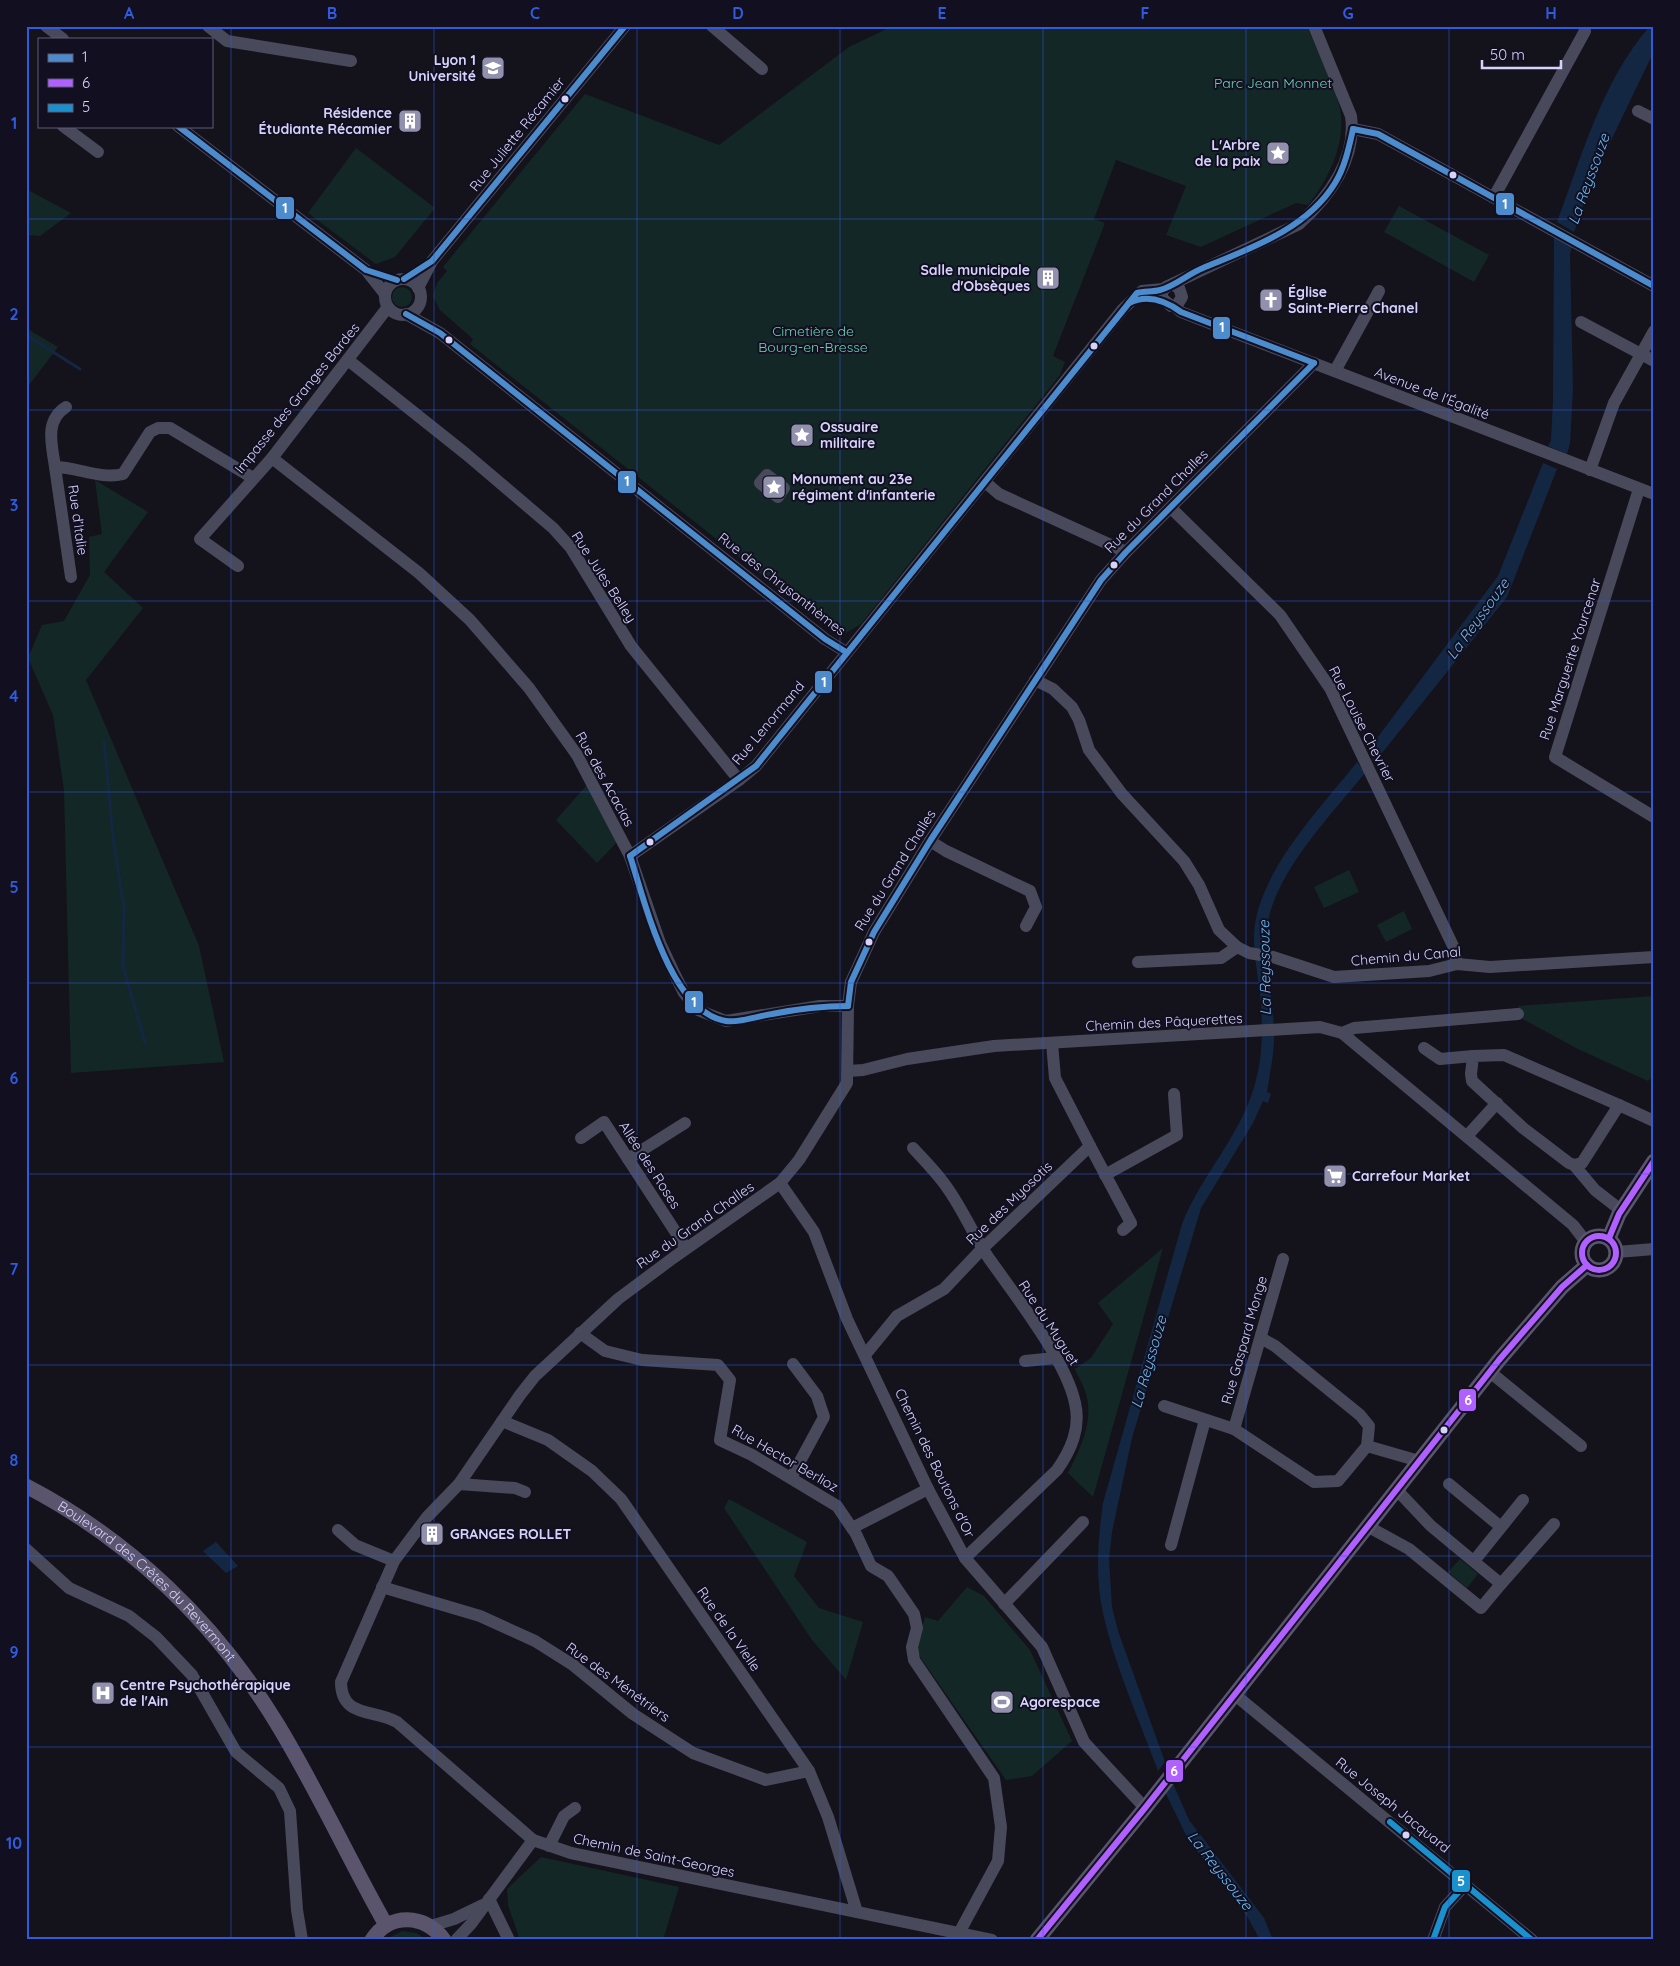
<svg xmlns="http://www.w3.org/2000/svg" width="1680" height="1966" font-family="Quicksand,sans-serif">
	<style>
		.green { fill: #132726 }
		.water { fill: #142742 }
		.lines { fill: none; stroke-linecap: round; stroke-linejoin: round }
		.stream { stroke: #142742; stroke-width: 3 }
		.minor { stroke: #49495c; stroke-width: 12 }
		.major { stroke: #5b546d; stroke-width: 15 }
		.bus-1-casing { stroke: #110f20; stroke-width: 10 }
		.bus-2-casing { stroke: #110f20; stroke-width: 10 }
		.bus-3-casing { stroke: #110f20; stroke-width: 10 }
		.bus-1 { stroke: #4d8ccc; stroke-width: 6 }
		.bus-2 { stroke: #af60ff; stroke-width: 6 }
		.bus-3 { stroke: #1a91cd; stroke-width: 6 }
		.grid { fill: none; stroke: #2f5bdc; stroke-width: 1; stroke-opacity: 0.55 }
		.bus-dot { fill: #d5d3fb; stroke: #110f20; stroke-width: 2 }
		.labels { text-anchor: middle; stroke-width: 4; stroke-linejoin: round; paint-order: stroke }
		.poi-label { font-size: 14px; font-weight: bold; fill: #d5d3fb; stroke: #110f20; text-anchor: start }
		.park-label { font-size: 14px; fill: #66d4b3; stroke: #110f20 }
		.street-label { font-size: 14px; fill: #d5d3fb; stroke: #110f20 }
		.water-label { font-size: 15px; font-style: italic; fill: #6ab9f1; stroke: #110f20 }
		.line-badge { stroke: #110f20; stroke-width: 2 }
		.badge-label { font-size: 14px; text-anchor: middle; font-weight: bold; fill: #fff }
		.neatline { fill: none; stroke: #2f5bdc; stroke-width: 2 }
		.grid-label { font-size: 16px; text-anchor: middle; font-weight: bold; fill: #2f5bdc }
	</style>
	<rect width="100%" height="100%" fill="#14131c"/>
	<g class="green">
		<path d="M893 26H1307C1317 51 1333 80 1339 105 1348 140 1329 179 1308 205L1296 203 1201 247 1166 235 1186 186 1116 160 1094 219 1105 223 1053 356 1065 362 1060 375 861 624 846 633 830 629 470 344 473 339 440 310 433 296 437 283 447 271 443 267 585 94 719 145 849 47Z"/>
		<path d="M356 148 435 208 395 257 376 264 308 213Z"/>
		<path d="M26 189 28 190 71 213 40 236 26 235Z"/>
		<path d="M1399 206 1489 255 1474 282 1384 232Z"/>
		<circle cx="402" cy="297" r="10"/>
		<path d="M26 328 58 347 26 389Z"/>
		<path d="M95 480 148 512 104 572 143 608 86 680 199 946 224 1062 71 1073 64 790 53 715 28 658 42 625 64 621 90 575 89 537 102 534Z"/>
		<path d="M587 785 618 841 597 863 556 820Z"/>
		<path d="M1349 870 1359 892 1324 908 1314 887Z"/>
		<path d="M1404 911 1412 929 1386 942 1377 925Z"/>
		<path d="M1654 996V1076L1648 1081 1578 1049 1521 1018 1518 1006Z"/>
		<path d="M1163 1248 1093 1497 1068 1473C1080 1449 1094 1422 1086 1394 1084 1385 1078 1377 1075 1369L1091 1358 1113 1324 1098 1303Z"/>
		<path d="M729 1499 807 1542 794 1576 819 1608 863 1622 846 1680 812 1640 724 1508Z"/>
		<path d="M1460 1559 1478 1574 1467 1588 1448 1572Z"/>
		<path d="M967 1587 984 1596 1030 1650 1072 1741 1032 1776 1006 1780 918 1654 917 1646 925 1617 938 1621Z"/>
		<path d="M541 1857 679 1887 663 1940H520L508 1905 507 1889Z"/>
		<path d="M402 1931 416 1933 428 1940H385Z"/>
	</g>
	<g class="water">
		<path d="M1650 26H1654V51L1591 182 1574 232 1557 222C1582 156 1602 81 1650 26Z"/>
		<path d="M1554 237 1572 246 1570 254 1573 389 1570 443 1567 454 1548 446 1551 441 1553 401Z"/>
		<path d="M1543 463 1557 469 1507 597 1374 763 1369 749 1498 576Z"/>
		<path d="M1357 762 1365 773C1332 814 1272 875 1267 929 1264 962 1273 998 1274 1031 1275 1051 1270 1072 1267 1092L1271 1094 1268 1103 1263 1101 1253 1123 1201 1208 1132 1438 1112 1532 1109 1559 1112 1607 1118 1631 1165 1762 1158 1771C1139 1719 1115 1667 1103 1613 1095 1577 1098 1539 1103 1503L1182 1224C1202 1173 1243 1134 1256 1080 1263 1056 1263 1019 1260 994 1258 975 1254 957 1254 938 1254 876 1320 809 1357 762Z"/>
		<path d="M216 1542 238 1566 226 1573 203 1551Z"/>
		<path d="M1171 1779 1189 1820 1264 1918 1273 1940H1260L1247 1916 1188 1839 1164 1790Z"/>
	</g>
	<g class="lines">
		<g class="stream">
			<path d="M26 335 80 369"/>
			<path d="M104 741 113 837 124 908 123 966 145 1043"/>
		</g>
		<g class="minor">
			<path d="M46 26 63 39"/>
			<path d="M208 26 227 41 351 61"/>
			<path d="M712 26 762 69"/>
			<path d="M1638 111 1654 119"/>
			<path d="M63 126 98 152"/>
			<path d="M178 126 366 270 385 294"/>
			<path d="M1353 129 1378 134 1654 286"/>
			<path d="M1494 197 1585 31 1584 26"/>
			<circle cx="403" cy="297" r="18"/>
			<path d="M1173 285 1179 288 1182 297 1177 305 1171 306 1162 298V292L1166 287 1299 224C1329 197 1357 159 1351 116L1314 26"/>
			<path d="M418 288 432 261 625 26"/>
			<path d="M1174 306 1181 312 1199 319 1654 494"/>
			<path d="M406 314 440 333 825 639 846 652"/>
			<path d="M1581 322 1654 361"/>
			<path d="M348 360 466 454 553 528 571 548 631 646 739 780"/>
			<path d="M1335 371 1379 291"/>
			<path d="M272 458 419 573 470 620 529 688 577 755 630 856 660 943 675 975 684 993 698 1010 726 1021 820 1006H848"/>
			<path d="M55 467C52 445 44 421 66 407"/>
			<path d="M1590 470 1614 403 1654 331"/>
			<path d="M767 475 784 488 778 497 760 483Z"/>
			<path d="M985 482 999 494 1126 552"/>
			<path d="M1639 489 1555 757 1654 817"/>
			<path d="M1171 508 1280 615 1330 688 1454 948 1457 964"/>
			<path d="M238 566 200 539 272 458 388 307"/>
			<path d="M71 577 55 467C77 467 102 480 123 474L150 432 158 428H170L253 478"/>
			<path d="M1035 680 1053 689 1072 707 1079 720 1089 750 1122 794 1184 861 1199 885 1219 930 1237 947 1249 953 1273 957 1334 977 1429 971 1457 964 1490 967 1654 957"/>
			<path d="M930 841 946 851 1030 891 1036 907 1026 926"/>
			<path d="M630 856 739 780 756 766 1123 309 1142 291 1163 289"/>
			<path d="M1138 962 1221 958 1237 947"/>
			<path d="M1342 1033 1354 1028 1518 1014"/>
			<path d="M1424 1048 1440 1059 1473 1056"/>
			<path d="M1504 1055 1619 1105 1582 1163 1574 1165 1569 1163 1523 1128 1472 1081 1471 1074 1473 1056Z"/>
			<path d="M848 1071 863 1070 907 1059 994 1046 1320 1027 1342 1033 1573 1225 1586 1242"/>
			<path d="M1619 1105 1654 1121"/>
			<path d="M1467 1136 1497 1103"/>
			<path d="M581 1138 604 1122 686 1248"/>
			<path d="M1090 1146 1131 1223 1123 1230"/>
			<path d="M913 1148C923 1159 934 1170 943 1182 961 1205 972 1233 988 1257 1014 1294 1066 1360 1075 1403 1081 1428 1071 1450 1057 1470L965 1558"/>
			<path d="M628 1159 685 1123"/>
			<path d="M1574 1165 1595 1190 1622 1211"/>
			<path d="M1105 1175 1177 1135 1174 1094"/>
			<path d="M780 1183 814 1232 847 1319 928 1489 965 1558 1042 1647 1084 1742 1145 1808"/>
			<path d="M1617 1252 1654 1249"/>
			<path d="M580 1333 605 1351 642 1360 718 1365 730 1380 720 1440 752 1455 837 1506 856 1534 871 1566 888 1576 914 1614 917 1628 912 1647 914 1660 994 1778 1001 1827 998 1861 959 1933"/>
			<path d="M1261 1338 1275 1346 1360 1415 1369 1426 1367 1446 1419 1461"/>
			<path d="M865 1355 897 1316 944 1289 983 1248 1090 1146 1055 1078 1052 1043"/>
			<path d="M1025 1361 1055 1358"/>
			<path d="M1490 1372 1581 1446"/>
			<path d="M1164 1406 1234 1429 1314 1482 1338 1481 1367 1446"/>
			<path d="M502 1421 548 1440 592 1471 621 1499 809 1771 828 1817 857 1912"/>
			<path d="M1234 1429 1283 1259"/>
			<path d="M791 1478 824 1417 817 1396 793 1364"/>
			<path d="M459 1484 515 1488 525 1492"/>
			<path d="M1449 1484 1501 1527"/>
			<path d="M1367 1526 1409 1549 1481 1608 1501 1584 1431 1526 1396 1489"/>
			<path d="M852 1528 928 1489"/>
			<path d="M338 1530 355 1545 394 1561"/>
			<path d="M1171 1545 1205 1420"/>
			<path d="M26 1549 69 1588 129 1616 156 1637 192 1675 236 1752 279 1788 290 1811 297 1910 302 1940"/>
			<path d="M1474 1561 1523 1500"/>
			<path d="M1501 1584 1554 1524"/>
			<path d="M382 1587 480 1616 535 1641 573 1665 633 1714 693 1753 766 1780 809 1771"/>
			<path d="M1004 1604 1083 1522"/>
			<path d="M1234 1694 1532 1940"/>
			<path d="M549 1846 564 1816 575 1808"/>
			<path d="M489 1899 509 1940"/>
			<path d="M431 1926 454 1919 483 1905"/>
			<path d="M456 1940 471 1924 533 1840"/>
			<path d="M992 1940 571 1853 533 1840 397 1722C374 1709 341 1718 341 1682L394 1561 427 1517 459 1484 520 1395 535 1376 618 1299 673 1258 780 1183 799 1160 847 1083 848 1006 851 982 874 932 930 841 1101 580 1126 552 1314 363"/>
			<path d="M1433 1940 1445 1907 1466 1884"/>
		</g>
		<g class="major">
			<circle cx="1599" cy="1253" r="17"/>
			<path d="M1609 1238 1619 1214 1654 1161"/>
			<path id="s1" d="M26 1486C130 1540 215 1622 276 1722 316 1787 348 1858 386 1925"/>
			<path d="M372 1940C389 1912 426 1914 444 1940"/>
			<path d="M1037 1940 1145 1808 1499 1360 1562 1287 1587 1265"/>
		</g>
		<g class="bus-1-casing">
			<g id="bus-1">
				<path d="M178 126 366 270 397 280"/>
				<path d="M1353 129 1378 134 1654 286"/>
				<path d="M404 279 432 261 625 26"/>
				<path d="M1129 303C1147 294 1166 301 1181 312L1314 363"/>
				<path d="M406 314 440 333 825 639 846 652"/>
				<path d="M630 856 756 766 1137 293C1144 291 1152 292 1160 290 1175 286 1188 274 1203 268 1251 248 1307 229 1335 183 1345 167 1349 147 1353 129"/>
				<path d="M630 856C645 902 670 1012 726 1021 740 1023 758 1016 772 1014 797 1009 822 1006 848 1006"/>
				<path d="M848 1006 851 982 874 932 930 841 1101 580 1126 552 1314 363"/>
			</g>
		</g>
		<g class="bus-2-casing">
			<g id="bus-2">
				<circle cx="1599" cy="1253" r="17"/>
				<path d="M1609 1238 1619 1214 1654 1161"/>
				<path d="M1037 1940 1145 1808 1499 1360 1562 1287 1587 1265"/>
			</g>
		</g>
		<g class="bus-3-casing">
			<g id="bus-3">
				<path d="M1390 1822 1532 1940"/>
				<path d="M1433 1940 1445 1907 1466 1884"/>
			</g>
		</g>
		<use href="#bus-1" class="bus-1"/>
		<use href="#bus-2" class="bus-2"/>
		<use href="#bus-3" class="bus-3"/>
	</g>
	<path class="grid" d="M231 26V1940M434 26V1940M637 26V1940M840 26V1940M1043 26V1940M1246 26V1940M1449 26V1940M26 219H1654M26 410H1654M26 601H1654M26 792H1654M26 983H1654M26 1174H1654M26 1365H1654M26 1556H1654M26 1747H1654"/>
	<defs>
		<g id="university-square" transform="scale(1.25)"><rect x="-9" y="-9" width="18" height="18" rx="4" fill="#9190ad" stroke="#110f20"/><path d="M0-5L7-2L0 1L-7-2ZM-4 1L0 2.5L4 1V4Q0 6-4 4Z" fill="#fff"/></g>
		<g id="building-square" transform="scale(1.25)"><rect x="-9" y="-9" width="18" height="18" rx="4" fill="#9190ad" stroke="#110f20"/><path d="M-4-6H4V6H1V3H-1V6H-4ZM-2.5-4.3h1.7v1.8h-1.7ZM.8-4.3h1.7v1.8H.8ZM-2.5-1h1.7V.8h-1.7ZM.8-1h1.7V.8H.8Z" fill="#fff"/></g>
		<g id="sight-square" transform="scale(1.25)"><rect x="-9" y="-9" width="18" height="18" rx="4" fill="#9190ad" stroke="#110f20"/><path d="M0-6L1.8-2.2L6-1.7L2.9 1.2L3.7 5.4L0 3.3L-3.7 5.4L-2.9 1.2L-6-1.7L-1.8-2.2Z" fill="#fff"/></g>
		<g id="church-square" transform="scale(1.25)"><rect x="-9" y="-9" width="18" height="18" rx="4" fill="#9190ad" stroke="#110f20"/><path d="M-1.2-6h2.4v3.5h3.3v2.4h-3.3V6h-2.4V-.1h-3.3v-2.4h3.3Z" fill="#fff"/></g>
		<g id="supermarket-square" transform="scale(1.25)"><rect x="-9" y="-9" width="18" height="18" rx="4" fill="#9190ad" stroke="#110f20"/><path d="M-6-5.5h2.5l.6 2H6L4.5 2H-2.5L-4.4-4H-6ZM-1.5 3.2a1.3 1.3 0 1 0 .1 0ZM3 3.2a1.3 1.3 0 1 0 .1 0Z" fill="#fff"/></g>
		<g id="hospital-square" transform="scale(1.25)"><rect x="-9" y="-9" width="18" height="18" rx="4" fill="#9190ad" stroke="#110f20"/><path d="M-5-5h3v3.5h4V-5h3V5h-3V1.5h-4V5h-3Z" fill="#fff"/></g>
		<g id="stadium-square" transform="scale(1.25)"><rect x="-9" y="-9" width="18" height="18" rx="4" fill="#9190ad" stroke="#110f20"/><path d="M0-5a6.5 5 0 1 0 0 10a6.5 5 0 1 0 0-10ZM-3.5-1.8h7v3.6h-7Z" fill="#fff"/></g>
	</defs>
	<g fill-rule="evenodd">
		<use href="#university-square" x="493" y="68"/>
		<use href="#building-square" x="410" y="121"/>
		<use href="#sight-square" x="1278" y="153"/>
		<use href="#building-square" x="1048" y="278"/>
		<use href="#church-square" x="1271" y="300"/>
		<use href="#sight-square" x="802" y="435"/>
		<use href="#sight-square" x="774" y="487"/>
		<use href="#supermarket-square" x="1335" y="1176"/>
		<use href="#building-square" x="432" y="1534"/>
		<use href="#hospital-square" x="103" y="1693"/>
		<use href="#stadium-square" x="1002" y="1702"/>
	</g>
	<g class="bus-dot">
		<circle cx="565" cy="99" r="4.5"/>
		<circle cx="1453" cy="175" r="4.5"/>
		<circle cx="449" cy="340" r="4.5"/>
		<circle cx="1094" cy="346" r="4.5"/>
		<circle cx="1114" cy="565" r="4.5"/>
		<circle cx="650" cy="842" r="4.5"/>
		<circle cx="869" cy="942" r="4.5"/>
		<circle cx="1444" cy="1430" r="4.5"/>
		<circle cx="1406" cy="1835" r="4.5"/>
	</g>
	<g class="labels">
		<g class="poi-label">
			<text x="476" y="65" text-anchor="end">Lyon 1<tspan x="476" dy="16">Université</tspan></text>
			<text x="392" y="118" text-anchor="end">Résidence<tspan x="392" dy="16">Étudiante Récamier</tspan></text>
			<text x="1260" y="150" text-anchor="end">L'Arbre<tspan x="1260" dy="16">de la paix</tspan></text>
			<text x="1030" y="275" text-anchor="end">Salle municipale<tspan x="1030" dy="16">d'Obsèques</tspan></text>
			<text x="1288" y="297">Église<tspan x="1288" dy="16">Saint-Pierre Chanel</tspan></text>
			<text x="820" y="432">Ossuaire<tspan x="820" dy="16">militaire</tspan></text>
			<text x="792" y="484">Monument au 23e<tspan x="792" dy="16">régiment d'infanterie</tspan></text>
			<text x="1352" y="1181">Carrefour Market</text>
			<text x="450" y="1539">GRANGES ROLLET</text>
			<text x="120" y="1690">Centre Psychothérapique<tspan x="120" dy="16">de l'Ain</tspan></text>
			<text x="1020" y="1707">Agorespace</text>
		</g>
		<g class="park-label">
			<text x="1273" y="88">Parc Jean Monnet</text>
			<text x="813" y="336">Cimetière de<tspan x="813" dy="16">Bourg-en-Bresse</tspan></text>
		</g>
		<g class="street-label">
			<text transform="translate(517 134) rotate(-51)" y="5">Rue Juliette Récamier</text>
			<text transform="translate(1432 393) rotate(21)" y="5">Avenue de l'Égalité</text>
			<text transform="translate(297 398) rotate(-51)" y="5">Impasse des Granges Bardes</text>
			<text transform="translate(1156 501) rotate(-45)" y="5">Rue du Grand Challes</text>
			<text transform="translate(78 520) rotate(82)" y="5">Rue d’Italie</text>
			<text transform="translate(604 577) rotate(57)" y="5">Rue Jules Belley</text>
			<text transform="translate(782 584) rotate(38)" y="5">Rue des Chrysanthèmes</text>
			<text transform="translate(1570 659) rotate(-72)" y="5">Rue Marguerite Yourcenar</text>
			<text transform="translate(768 723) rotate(-50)" y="5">Rue Lenormand</text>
			<text transform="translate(1362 724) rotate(63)" y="5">Rue Louise Chevrier</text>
			<text transform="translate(605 779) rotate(61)" y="5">Rue des Acacias</text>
			<text transform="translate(895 870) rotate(-58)" y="5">Rue du Grand Challes</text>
			<text transform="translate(1406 956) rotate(-5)" y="5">Chemin du Canal</text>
			<text transform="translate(1164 1022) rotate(-3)" y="5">Chemin des Pâquerettes</text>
			<text transform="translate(650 1165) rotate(57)" y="5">Allée des Roses</text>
			<text transform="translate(1009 1203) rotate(-44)" y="5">Rue des Myosotis</text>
			<text transform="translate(695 1225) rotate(-35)" y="5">Rue du Grand Challes</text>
			<text transform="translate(1049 1323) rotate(57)" y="5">Rue du Muguet</text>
			<text transform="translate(1244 1340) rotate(-74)" y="5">Rue Gaspard Monge</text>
			<text transform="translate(785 1458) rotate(30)" y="5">Rue Hector Berlioz</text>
			<text transform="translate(935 1463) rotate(64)" y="5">Chemin des Boutons d'Or</text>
			<text dy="5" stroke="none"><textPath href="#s1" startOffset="155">Boulevard des Crêtes du Revermont</textPath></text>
			<text transform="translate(729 1629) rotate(55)" y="5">Rue de la Vielle</text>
			<text transform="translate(618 1682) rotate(36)" y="5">Rue des Ménétriers</text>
			<text transform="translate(1393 1805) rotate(39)" y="5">Rue Joseph Jacquard</text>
			<text transform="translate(654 1855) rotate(12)" y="5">Chemin de Saint-Georges</text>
		</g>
		<g class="water-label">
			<text transform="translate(1589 179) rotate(-70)" y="5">La Reyssouze</text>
			<text transform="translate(1478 619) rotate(-54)" y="5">La Reyssouze</text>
			<text transform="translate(1265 968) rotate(-91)" y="5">La Reyssouze</text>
			<text transform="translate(1149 1362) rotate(-74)" y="5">La Reyssouze</text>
			<text transform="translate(1220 1871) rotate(52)" y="5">La Reyssouze</text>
		</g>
	</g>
	<g class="line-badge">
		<rect x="1495" y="192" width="20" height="24" rx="5" fill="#4d8ccc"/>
		<rect x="275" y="196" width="20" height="24" rx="5" fill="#4d8ccc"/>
		<rect x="1212" y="316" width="19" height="24" rx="5" fill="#4d8ccc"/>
		<rect x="617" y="470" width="20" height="24" rx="5" fill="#4d8ccc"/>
		<rect x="814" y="670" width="19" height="24" rx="5" fill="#4d8ccc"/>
		<rect x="684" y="990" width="20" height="24" rx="5" fill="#4d8ccc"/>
		<rect x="1458" y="1388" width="19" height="24" rx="5" fill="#af60ff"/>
		<rect x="1165" y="1759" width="19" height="24" rx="5" fill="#af60ff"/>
		<rect x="1451" y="1869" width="20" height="24" rx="5" fill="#1a91cd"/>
	</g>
	<g class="badge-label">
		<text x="1505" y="209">1</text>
		<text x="285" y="213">1</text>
		<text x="1222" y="332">1</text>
		<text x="627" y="486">1</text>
		<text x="824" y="687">1</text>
		<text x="694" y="1007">1</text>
		<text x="1468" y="1405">6</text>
		<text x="1174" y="1776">6</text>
		<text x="1461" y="1886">5</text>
	</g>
	<rect width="1680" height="1966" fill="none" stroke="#110f20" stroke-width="55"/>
	<rect x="38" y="38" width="175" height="90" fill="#110f20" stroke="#5f5d78"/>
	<rect x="48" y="54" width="25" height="8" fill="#4d8ccc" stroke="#5f5d78"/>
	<text x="82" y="62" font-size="15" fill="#d5d3fb">1</text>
	<rect x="48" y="79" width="25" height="8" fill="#af60ff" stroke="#5f5d78"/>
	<text x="82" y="88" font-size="15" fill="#d5d3fb">6</text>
	<rect x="48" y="104" width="25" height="8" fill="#1a91cd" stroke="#5f5d78"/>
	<text x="82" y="112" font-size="15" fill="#d5d3fb">5</text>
	<path d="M1482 60v8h79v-8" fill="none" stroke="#d5d3fb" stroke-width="2.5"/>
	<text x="1490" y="60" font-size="15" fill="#d5d3fb" stroke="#110f20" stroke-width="4" paint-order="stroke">50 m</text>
	<rect x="28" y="28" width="1624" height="1910" class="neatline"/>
	<g class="grid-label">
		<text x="129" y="19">A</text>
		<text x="332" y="19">B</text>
		<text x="535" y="19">C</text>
		<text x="738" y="19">D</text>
		<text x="942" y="19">E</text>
		<text x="1145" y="19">F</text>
		<text x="1348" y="19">G</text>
		<text x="1551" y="19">H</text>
		<text x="14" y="129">1</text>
		<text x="14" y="320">2</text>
		<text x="14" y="511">3</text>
		<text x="14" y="702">4</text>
		<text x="14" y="893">5</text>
		<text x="14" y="1084">6</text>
		<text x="14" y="1275">7</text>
		<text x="14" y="1466">8</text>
		<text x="14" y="1658">9</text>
		<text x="14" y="1849">10</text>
	</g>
</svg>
